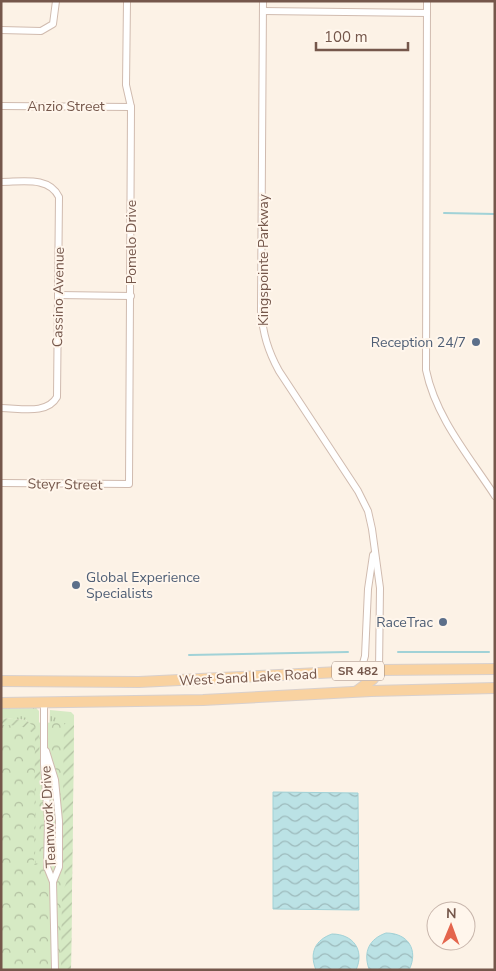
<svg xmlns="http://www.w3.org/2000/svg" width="496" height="971" font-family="'Nunito Sans',sans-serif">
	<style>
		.grass { fill: url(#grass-tufts) }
		.forest { fill: url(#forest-crowns) }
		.garden { fill: url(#garden-furrows) }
		.water { fill: url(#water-waves); stroke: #a1d2d7 }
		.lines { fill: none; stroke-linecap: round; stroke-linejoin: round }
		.stream { stroke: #a1d2d7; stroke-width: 2 }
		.minor-casing { stroke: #d0bbaf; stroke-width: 8 }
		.primary-casing { stroke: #d8d0cd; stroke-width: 12 }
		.minor { stroke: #fff; stroke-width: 6 }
		.primary { stroke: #f9d2a0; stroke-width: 10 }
		.service-dot { fill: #5c6f8a; stroke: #fff6ec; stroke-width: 2 }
		.labels { text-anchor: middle; stroke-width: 4; stroke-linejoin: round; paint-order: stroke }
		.shield { fill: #fff6ec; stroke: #9e877b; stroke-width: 1 }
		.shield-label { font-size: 12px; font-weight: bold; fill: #75574b }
		.street-label { font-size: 14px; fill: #75574b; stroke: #fff6ec }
		.service-label { font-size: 14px; fill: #4e5e75; stroke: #fff6ec; text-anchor: end }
	</style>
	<defs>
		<pattern id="grass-tufts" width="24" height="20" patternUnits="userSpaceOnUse" patternTransform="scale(1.25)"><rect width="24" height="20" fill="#d6eac4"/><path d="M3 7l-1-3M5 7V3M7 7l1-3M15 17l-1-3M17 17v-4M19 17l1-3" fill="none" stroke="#b2c0a1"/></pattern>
		<pattern id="forest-crowns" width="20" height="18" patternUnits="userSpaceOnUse" patternTransform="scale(1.25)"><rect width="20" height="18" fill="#d6eac4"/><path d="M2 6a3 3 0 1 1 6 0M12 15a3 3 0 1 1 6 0" fill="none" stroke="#b2c0a1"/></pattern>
		<pattern id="garden-furrows" width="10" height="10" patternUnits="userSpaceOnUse" patternTransform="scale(1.25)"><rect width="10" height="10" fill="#d6eac4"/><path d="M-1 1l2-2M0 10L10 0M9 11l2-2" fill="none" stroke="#b2c0a1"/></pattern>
		<pattern id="water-waves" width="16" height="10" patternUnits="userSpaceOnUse" patternTransform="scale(1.25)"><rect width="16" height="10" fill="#bbe2e5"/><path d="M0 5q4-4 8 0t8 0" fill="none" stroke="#9dbabc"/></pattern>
	</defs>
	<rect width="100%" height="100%" fill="#fcf2e6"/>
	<g class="grass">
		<path d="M1 707H35L39 711V731L26 720 1 718Z"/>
		<path d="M50 710 71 712 74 715V723H65L49 738Z"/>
	</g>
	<path class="forest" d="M1 722 74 723 71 970H1Z"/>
	<g class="garden">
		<path d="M1 718 26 720 39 731 40 777 36 780 35 863 44 865H34L35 737C28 724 15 726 1 725Z"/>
		<path d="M64 723H74L71 970H61L62 894 68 878 62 867Z"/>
	</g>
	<g class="water">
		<path d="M273 792 358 793 359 910 273 909Z"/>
		<path d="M386 933C408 933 419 950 409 970L369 969C363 952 369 939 386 933Z"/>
		<path d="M332 934C353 934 365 950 356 970H316C309 953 315 940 332 934Z"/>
	</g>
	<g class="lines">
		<g class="stream">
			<path d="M444 213 495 214"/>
			<path d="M398 652H489"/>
			<path d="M189 655 348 652"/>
		</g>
		<g class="minor-casing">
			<g id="minor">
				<path d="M263 1 261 311C263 334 268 351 279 371L358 491 368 511 372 529 380 588 379 670"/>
				<path d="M427 1 426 370C436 418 469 456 495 496"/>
				<path d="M263 11 427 13"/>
				<path d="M1 30 41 31 53 24 56 1"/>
				<path d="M1 106 131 107"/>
				<path d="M1 182C22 182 49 176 59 197L57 397C47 415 20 408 1 408"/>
				<path d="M58 295 131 296"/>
				<path d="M1 483 129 484 131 107 126 85 127 1"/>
				<path d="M354 671 363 663 365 656 368 589 373 555"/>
				<path d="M44 703V764L48 821 47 867 53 882"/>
				<path d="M46 751 55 780 59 821V867L53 882 55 970"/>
			</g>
		</g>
		<g class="primary-casing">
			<g id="primary">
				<path d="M1 681 139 682 379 670 495 669"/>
				<path d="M357 691 373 679 379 670"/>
				<path d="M1 703 203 700 371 691 495 688"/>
			</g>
		</g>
		<use href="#minor" class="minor"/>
		<use href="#primary" class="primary"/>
	</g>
	<g class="service-dot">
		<circle cx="476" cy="342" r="5"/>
		<circle cx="76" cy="585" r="5"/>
		<circle cx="443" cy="622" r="5"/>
	</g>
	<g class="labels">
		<rect class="shield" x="332" y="661.5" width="52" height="19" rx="4"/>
		<g class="shield-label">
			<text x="358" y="675">SR 482</text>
		</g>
		<g class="street-label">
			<text x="66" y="111">Anzio Street</text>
			<text transform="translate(131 242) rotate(-90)" y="5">Pomelo Drive</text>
			<text transform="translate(263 260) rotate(-90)" y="5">Kingspointe Parkway</text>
			<text transform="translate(58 297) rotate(-89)" y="5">Cassino Avenue</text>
			<text transform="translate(65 484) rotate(1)" y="5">Steyr Street</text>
			<text transform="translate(248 677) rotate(-3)" y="5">West Sand Lake Road</text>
			<text transform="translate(48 817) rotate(-93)" y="5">Teamwork Drive</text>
		</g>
		<g class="service-label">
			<text x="466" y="347">Reception 24/7</text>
			<text x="86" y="582" text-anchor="start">Global Experience<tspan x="86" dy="16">Specialists</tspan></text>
			<text x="433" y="627">RaceTrac</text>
		</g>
	</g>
	<rect width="496" height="971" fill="none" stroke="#75574b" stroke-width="5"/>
	<g transform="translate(451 926) rotate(1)"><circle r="24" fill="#fff6ec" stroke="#c8b6ac"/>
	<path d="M0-4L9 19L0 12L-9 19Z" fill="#e4654d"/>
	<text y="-8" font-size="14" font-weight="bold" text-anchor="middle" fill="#75574b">N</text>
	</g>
	<path d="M316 42v8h92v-8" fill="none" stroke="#75574b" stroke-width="2.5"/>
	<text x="324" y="42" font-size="15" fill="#75574b" stroke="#fff6ec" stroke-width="4" paint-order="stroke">100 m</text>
</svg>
